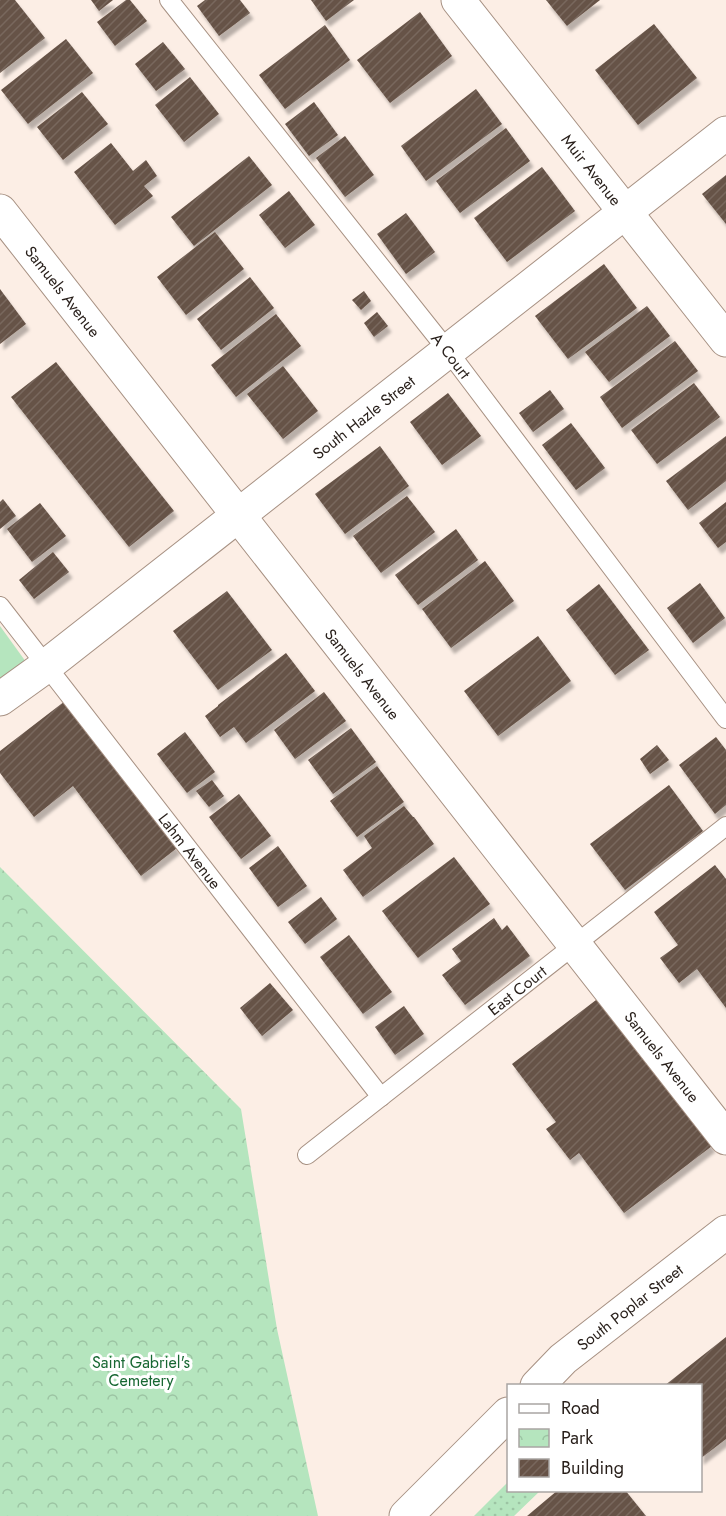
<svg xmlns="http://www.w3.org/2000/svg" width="726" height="1516" font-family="Jost,sans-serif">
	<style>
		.grass { fill: url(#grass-dots) }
		.park { fill: url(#park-crowns) }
		.garden { fill: #b5e5be }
		.building { fill: url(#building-hatch); filter: url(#shadow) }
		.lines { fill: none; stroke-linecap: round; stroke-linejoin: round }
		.service-casing { stroke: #a79183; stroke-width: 20 }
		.minor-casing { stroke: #a79183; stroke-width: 35 }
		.secondary-casing { stroke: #a79183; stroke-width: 35 }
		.service { stroke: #fff; stroke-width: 18 }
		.minor { stroke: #fff; stroke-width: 33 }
		.secondary { stroke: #fff; stroke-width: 33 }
		.labels { text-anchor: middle; stroke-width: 6; stroke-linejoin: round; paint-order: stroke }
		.street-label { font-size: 16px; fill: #271e19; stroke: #fff }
		.park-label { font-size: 16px; fill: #176732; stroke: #fff }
	</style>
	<defs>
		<pattern id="grass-dots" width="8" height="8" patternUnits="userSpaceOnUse" patternTransform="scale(1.5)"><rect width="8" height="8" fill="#b5e5be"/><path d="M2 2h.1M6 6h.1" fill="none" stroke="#9cc4a3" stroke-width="1.8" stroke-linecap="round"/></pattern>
		<pattern id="park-crowns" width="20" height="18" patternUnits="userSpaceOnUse" patternTransform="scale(1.5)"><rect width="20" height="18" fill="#b5e5be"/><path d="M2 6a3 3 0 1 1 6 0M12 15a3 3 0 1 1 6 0" fill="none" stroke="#9cc4a3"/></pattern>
		<pattern id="building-hatch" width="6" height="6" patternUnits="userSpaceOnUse" patternTransform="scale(1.5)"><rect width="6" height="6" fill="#665246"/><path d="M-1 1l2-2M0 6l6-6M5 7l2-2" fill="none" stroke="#78675d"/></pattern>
		<filter id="shadow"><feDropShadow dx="3.5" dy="6" stdDeviation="1.5" flood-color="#0004"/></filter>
	</defs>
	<rect width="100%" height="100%" fill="#fceee5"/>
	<path class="grass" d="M508 1482V1490L540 1491 514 1516H474Z"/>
	<path class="park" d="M0 867 241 1109 277 1329 318 1516H0Z"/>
	<path class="garden" d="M0 626 26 662 0 682Z"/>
	<g class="building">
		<path d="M0 0H15L45 38 0 73Z"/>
		<path d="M91 0H113L99 11Z"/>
		<path d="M126 0H130L147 21 115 46 97 22Z"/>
		<path d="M205 0H240L250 13 219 36 197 6Z"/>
		<path d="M311 0H354L326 21Z"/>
		<path d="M546 0H600L567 26Z"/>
		<path d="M420 12 452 56 390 103 357 60Z"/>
		<path d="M654 24 697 78 638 125 595 70Z"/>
		<path d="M325 25 350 60 285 109 259 75Z"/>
		<path d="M66 39 93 73 28 124 1 90Z"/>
		<path d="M163 42 185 69 156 91 135 64Z"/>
		<path d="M190 77 219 114 184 142 155 105Z"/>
		<path d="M476 89 502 124 426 181 401 146Z"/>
		<path d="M82 92 108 124 63 160 37 127Z"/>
		<path d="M314 102 338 135 309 156 285 124Z"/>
		<path d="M506 128 530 161 460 213 436 181Z"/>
		<path d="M345 136 374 175 345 197 316 158Z"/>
		<path d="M111 143 133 171 146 160 157 176 144 186 153 196 115 225 74 172Z"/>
		<path d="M249 156 272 185 194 246 171 217Z"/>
		<path d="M542 167 575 211 507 262 474 218Z"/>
		<path d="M726 175V224L702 194Z"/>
		<path d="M289 191 315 225 285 248 259 215Z"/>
		<path d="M406 213 435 252 406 274 377 234Z"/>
		<path d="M215 232 244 269 186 315 157 277Z"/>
		<path d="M604 264 637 308 568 359 535 316Z"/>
		<path d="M250 277 274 308 221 350 197 319Z"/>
		<path d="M0 289 26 324 0 344Z"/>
		<path d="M364 291 371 301 361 310 352 300Z"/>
		<path d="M647 306 670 336 609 382 585 352Z"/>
		<path d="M377 312 388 326 374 337 364 323Z"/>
		<path d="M276 314 301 346 236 397 211 365Z"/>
		<path d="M675 341 698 371 622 428 600 397Z"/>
		<path d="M56 362 174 511 129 547 11 397Z"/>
		<path d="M283 366 318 411 283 439 247 394Z"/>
		<path d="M694 383 720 417 657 464 631 430Z"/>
		<path d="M550 390 564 409 533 432 519 413Z"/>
		<path d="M448 393 481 436 442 465 410 422Z"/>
		<path d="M571 423 605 468 576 490 542 445Z"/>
		<path d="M726 436V481L688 510 666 481Z"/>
		<path d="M380 446 409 486 345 534 315 494Z"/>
		<path d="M407 496 435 532 381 573 353 536Z"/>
		<path d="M3 499 16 516 0 529V502Z"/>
		<path d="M726 502V542L718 548 699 523Z"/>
		<path d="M40 503 66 536 32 562 7 529Z"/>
		<path d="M456 529 478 560 418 605 395 575Z"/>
		<path d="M53 552 69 572 34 599 19 580Z"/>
		<path d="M485 561 514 601 451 648 422 609Z"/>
		<path d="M700 583 725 618 693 643 667 608Z"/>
		<path d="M599 584 649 650 615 675 566 610Z"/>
		<path d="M227 591 272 650 218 690 173 631Z"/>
		<path d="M538 636 571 681 498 736 464 691Z"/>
		<path d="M286 653 315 691 246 743 234 727 220 737 205 716 218 706V705Z"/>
		<path d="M324 692 346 721 295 759 274 730Z"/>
		<path d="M65 701 177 848 141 876 73 786 34 817 0 773V751Z"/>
		<path d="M351 728 376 762 333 794 308 760Z"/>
		<path d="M185 732 215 772 187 793 157 754Z"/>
		<path d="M716 737 726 750V805L715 814 679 765Z"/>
		<path d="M657 745 669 760 650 774 640 759Z"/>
		<path d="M377 766 404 802 357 837 330 801Z"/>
		<path d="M212 780 224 796 209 807 196 791Z"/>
		<path d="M669 785 703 831 625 890 590 844Z"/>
		<path d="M239 794 271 836 241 859 209 817Z"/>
		<path d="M404 806 413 817H414L434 844 363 897 343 870 372 848 364 836Z"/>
		<path d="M278 846 307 886 278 907 249 868Z"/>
		<path d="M454 857 490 904 418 958 382 911Z"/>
		<path d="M715 865 726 879V1008L697 969 679 983 660 958 678 945 654 912Z"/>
		<path d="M321 897 337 919 305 944 288 922Z"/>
		<path d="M494 918 502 930 507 925 530 956 465 1005 442 975 461 961 452 949Z"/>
		<path d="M349 935 392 992 363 1014 320 957Z"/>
		<path d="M270 983 293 1010 262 1036 240 1008Z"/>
		<path d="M600 997 712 1146 624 1213 579 1153 570 1160 546 1129 556 1122 512 1064Z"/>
		<path d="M404 1006 424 1034 395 1055 375 1027Z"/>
		<path d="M726 1337V1439L700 1459V1386H664Z"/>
		<path d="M558 1490H625L646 1516H527Z"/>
	</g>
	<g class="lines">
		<g class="service-casing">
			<g id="service">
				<path id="s1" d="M169 0 448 351 726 719"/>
				<path id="s2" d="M0 606 381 1097"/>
				<path id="s3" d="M307 1155 726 826"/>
			</g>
		</g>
		<g class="minor-casing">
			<g id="minor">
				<path id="s4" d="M458 0 726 340"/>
				<path id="s5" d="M0 211 726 1138"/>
				<path id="s6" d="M0 699 46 666 726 133"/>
			</g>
		</g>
		<g class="secondary-casing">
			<g id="secondary">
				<path id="s7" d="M537 1386 563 1359 726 1232"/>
				<path d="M406 1516 508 1414"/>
			</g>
		</g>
		<use href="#service" class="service"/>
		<use href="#minor" class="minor"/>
		<use href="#secondary" class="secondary"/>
	</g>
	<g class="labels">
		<g class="street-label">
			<text dy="6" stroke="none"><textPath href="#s4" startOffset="216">Muir Avenue</textPath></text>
			<text dy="6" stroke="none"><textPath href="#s5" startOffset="102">Samuels Avenue</textPath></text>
			<text dy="6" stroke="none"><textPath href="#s1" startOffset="454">A Court</textPath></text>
			<text dy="6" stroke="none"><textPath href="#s6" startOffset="460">South Hazle Street</textPath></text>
			<text dy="6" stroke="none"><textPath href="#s5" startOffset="588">Samuels Avenue</textPath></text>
			<text dy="6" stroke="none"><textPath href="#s2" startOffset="310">Lahm Avenue</textPath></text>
			<text dy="6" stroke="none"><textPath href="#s3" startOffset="267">East Court</textPath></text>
			<text dy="6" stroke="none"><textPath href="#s5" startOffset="1074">Samuels Avenue</textPath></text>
			<text dy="6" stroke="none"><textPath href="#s7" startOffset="122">South Poplar Street</textPath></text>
		</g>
		<g class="park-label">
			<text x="141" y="1368">Saint Gabriel's<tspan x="141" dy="18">Cemetery</tspan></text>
		</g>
	</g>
	<rect x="507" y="1384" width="195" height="108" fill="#ffffff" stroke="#a9a5a3" stroke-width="1.5"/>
	<rect x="519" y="1404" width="30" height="9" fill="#ffffff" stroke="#a9a5a3" stroke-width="1.5"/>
	<text x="561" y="1414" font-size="18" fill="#271e19">Road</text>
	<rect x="519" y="1429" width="30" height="18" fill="url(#park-crowns)" stroke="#a9a5a3" stroke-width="1.5"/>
	<text x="561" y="1444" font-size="18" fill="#271e19">Park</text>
	<rect x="519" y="1459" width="30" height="18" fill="url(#building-hatch)" stroke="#a9a5a3" stroke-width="1.5"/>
	<text x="561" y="1474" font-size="18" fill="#271e19">Building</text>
</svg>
